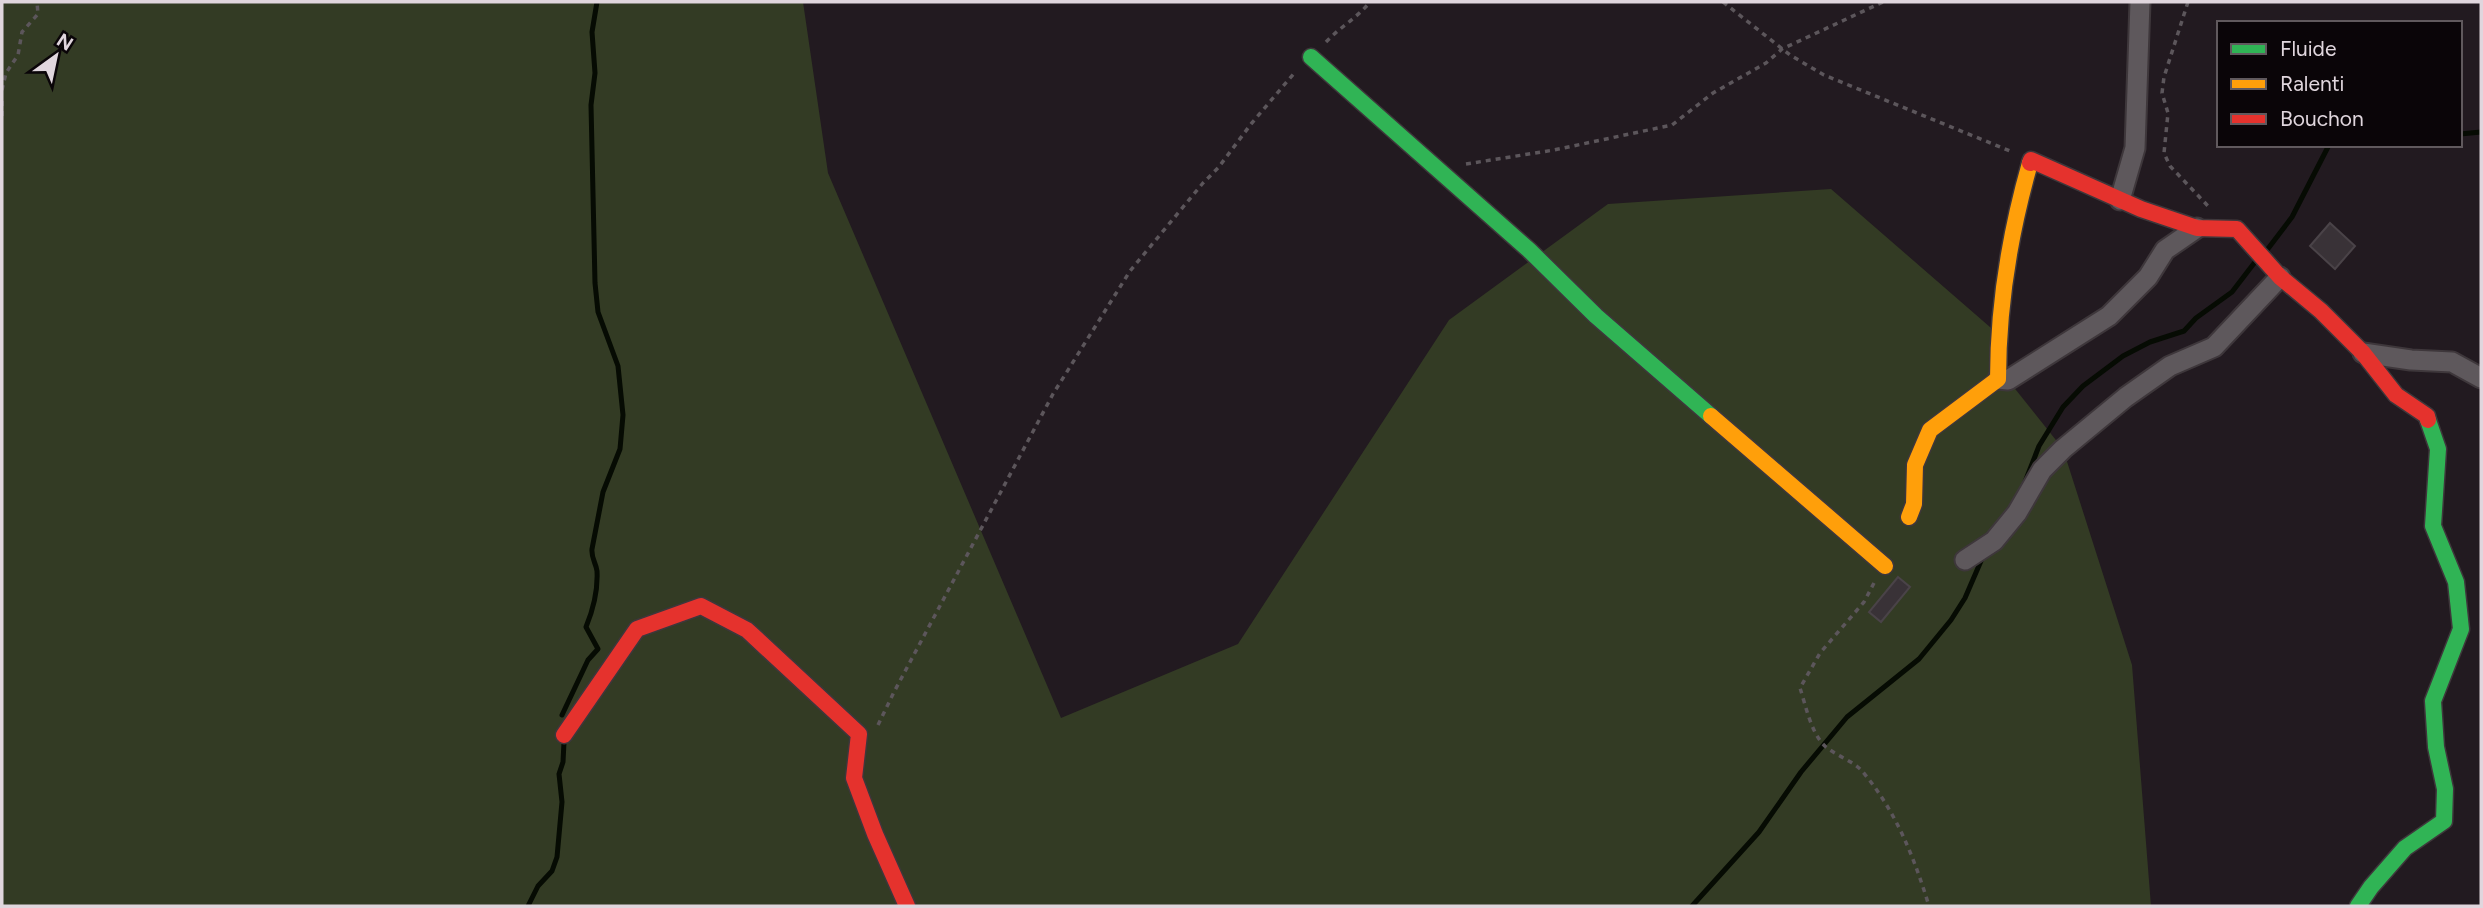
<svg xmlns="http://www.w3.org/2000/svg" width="2483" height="908" font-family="Figtree,sans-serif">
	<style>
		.green { fill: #333b24 }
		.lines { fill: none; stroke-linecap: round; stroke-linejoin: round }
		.stream { stroke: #060b03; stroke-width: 5 }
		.building { fill: #393237; stroke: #4a4348; stroke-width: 2 }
		.street-casing { stroke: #3e373b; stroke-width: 23 }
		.fast-casing { stroke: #3e373b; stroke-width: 19 }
		.slow-casing { stroke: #3e373b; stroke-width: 19 }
		.jam-casing { stroke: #3e373b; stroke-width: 19 }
		.path { stroke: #5c565b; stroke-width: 3.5; stroke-dasharray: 5 5; stroke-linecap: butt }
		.street { stroke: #5e585c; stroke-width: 19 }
		.fast { stroke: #30b455; stroke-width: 16 }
		.slow { stroke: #ff9f0a; stroke-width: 16 }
		.jam { stroke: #e5322d; stroke-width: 16 }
	</style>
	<rect width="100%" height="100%" fill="#221a20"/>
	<path class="green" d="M2 2H803L828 173 1061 718 1238 644 1449 320 1608 204 1831 189 1998 334 2008 380 2063 449 2132 665 2151 906H2Z"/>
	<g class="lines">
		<g class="stream">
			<path d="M2460 134 2481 132"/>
			<path d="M2267 250 2292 217 2329 145"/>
			<path d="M2025 482 2039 446 2063 407 2083 386 2123 356 2150 342 2184 331 2196 318 2232 292 2255 262"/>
			<path d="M562 715 588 660 598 649 586 627C593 610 598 590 597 571 596 563 591 558 592 549L603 492 620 449 623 415 618 366 598 312 595 283 591 105 595 73 592 32 597 2"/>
			<path d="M528 906 538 886 552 871 557 857 562 802 559 774 563 762 564 742"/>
			<path d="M1692 906 1759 832 1801 772 1847 717 1919 659 1951 620 1965 598 1984 554"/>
		</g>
	</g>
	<g class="building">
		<path d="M2330 223 2355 246 2335 269 2310 246Z"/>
		<path d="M1898 577 1910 587 1881 622 1869 612Z"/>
	</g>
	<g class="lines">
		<g class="street-casing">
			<g id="street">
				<path d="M2120 200 2135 148 2140 2"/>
				<path d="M2363 353 2411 360 2452 362 2481 378"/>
				<path d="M1998 379 2008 380 2109 316 2148 277 2165 250 2197 228"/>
				<path d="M1965 560 1994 541 2017 513 2042 470 2063 449 2126 397 2170 366 2214 347 2280 277"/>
			</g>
		</g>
		<g class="fast-casing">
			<g id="fast">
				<path d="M1311 57 1529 250 1596 316 1711 416"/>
				<path d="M2358 906 2371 887 2405 848 2444 821 2445 789 2436 747 2433 701 2461 629 2456 582 2433 526 2438 449 2428 420"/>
			</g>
		</g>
		<g class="slow-casing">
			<g id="slow">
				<path d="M1711 416 1885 566"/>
				<path d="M1909 517 1914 504 1915 465 1930 430 1998 379C1998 307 2010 233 2030 163"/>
			</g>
		</g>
		<g class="jam-casing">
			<g id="jam">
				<path d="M2030 163 2031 160 2141 209 2197 228 2237 229 2280 277 2321 311 2363 353 2396 395 2427 416 2428 420"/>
				<path d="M564 735 637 629 701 606 747 630 859 734 854 778 875 834 907 906"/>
			</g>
		</g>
		<g class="path">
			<path d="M1723 2 1790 55 1824 75 2010 151"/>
			<path d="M2188 2 2164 77 2162 93 2168 113 2164 153 2170 166 2208 206"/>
			<path d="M1326 42C1340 27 1357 18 1370 2"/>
			<path d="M2 90 6 73 18 55 22 32 38 14 37 2"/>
			<path d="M2 101V116"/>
			<path d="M1466 164 1554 150 1672 125 1713 93 1766 63 1782 49 1883 2"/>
			<path d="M1874 583 1864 602 1820 653 1800 688C1806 706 1811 734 1826 747 1837 756 1853 761 1862 771 1896 811 1914 857 1929 906"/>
			<path d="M878 725 894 692 1053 394 1130 271 1203 183 1218 168 1251 124 1296 71"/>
		</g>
		<use href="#street" class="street"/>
		<use href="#fast" class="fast"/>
		<use href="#slow" class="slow"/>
		<use href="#jam" class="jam"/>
	</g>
	<rect width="2483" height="908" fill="none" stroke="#e0d6dd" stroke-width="7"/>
	<rect x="2217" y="21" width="245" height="126" fill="#0a0508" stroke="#60595d" stroke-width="2"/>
	<rect x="2231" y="44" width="35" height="10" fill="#30b455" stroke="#60595d" stroke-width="2"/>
	<text x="2280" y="56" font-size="21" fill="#e0d6dd">Fluide</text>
	<rect x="2231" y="79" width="35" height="10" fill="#ff9f0a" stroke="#60595d" stroke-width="2"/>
	<text x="2280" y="91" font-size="21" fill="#e0d6dd">Ralenti</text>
	<rect x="2231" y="114" width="35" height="10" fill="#e5322d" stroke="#60595d" stroke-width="2"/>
	<text x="2280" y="126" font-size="21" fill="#e0d6dd">Bouchon</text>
	<g transform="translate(56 56) rotate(33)" stroke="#0a0508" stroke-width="5" paint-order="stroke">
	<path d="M0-5L12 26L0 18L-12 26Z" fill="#e0d6dd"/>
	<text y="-10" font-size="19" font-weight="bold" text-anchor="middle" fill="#e0d6dd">N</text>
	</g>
</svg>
